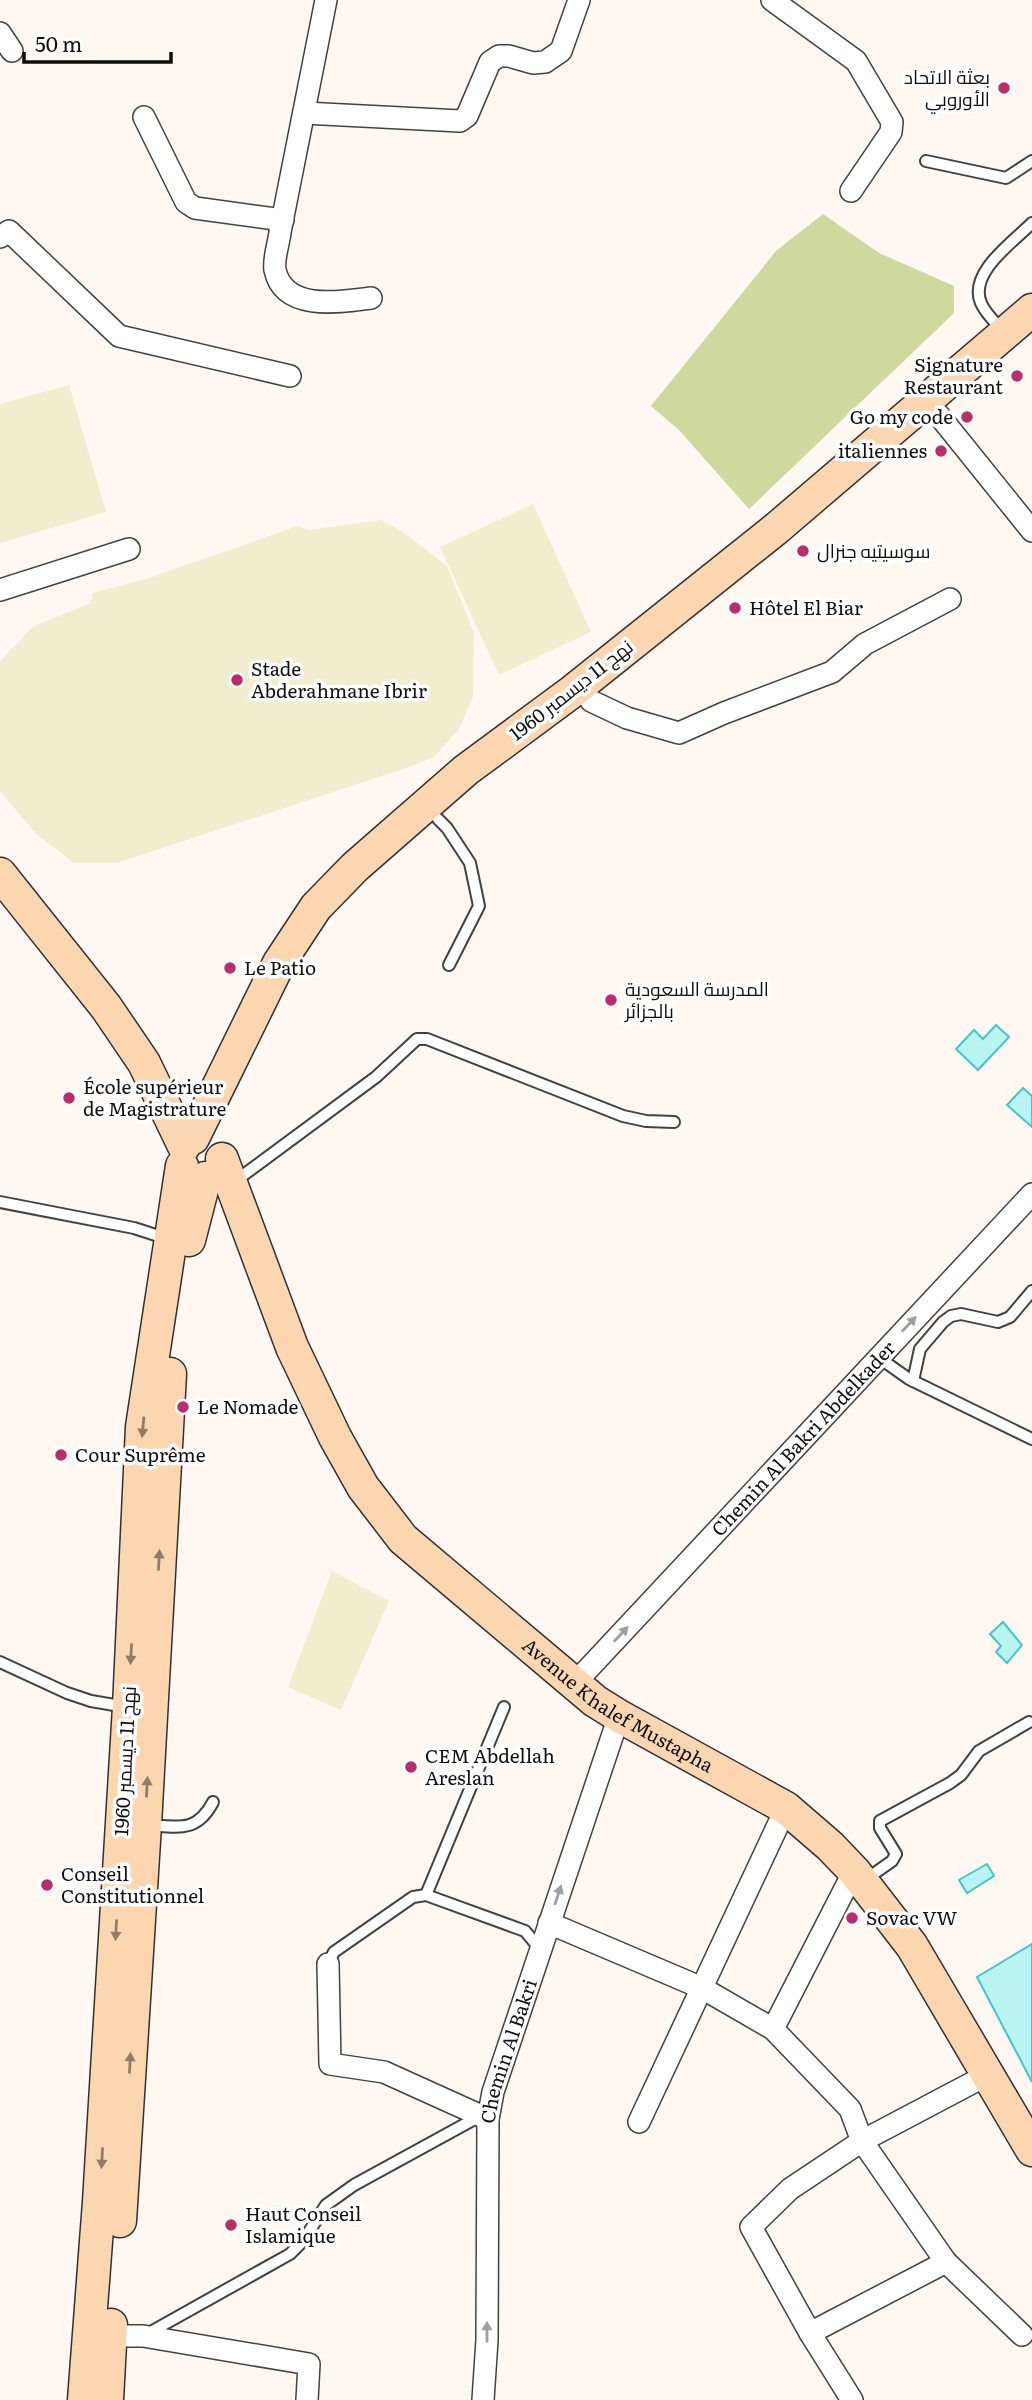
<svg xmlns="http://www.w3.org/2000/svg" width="1032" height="2400" font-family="Literata,Cairo,serif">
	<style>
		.forest { fill: #cfd89d }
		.pitch { fill: #f0eece }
		.water { fill: #b9f4f3; stroke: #43c6c8; stroke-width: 2 }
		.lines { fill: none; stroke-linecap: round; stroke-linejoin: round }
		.service-casing { stroke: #424242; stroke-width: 14 }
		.minor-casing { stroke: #424242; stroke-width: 24 }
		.secondary-casing { stroke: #313131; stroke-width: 35 }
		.service { stroke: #fff; stroke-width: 10 }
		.minor { stroke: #fff; stroke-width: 21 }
		.secondary { stroke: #fbd6b1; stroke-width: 32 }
		.oneway { fill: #9f9f9f }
		.oneway2 { fill: #917c68 }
		.poi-dot { fill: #ba2d6a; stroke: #fff; stroke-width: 2.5 }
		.labels { text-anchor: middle; stroke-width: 7; stroke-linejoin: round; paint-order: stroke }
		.poi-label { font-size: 19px; fill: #0f0f0f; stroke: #fff; text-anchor: start }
		.street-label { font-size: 19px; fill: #0f0f0f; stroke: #fff }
	</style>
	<rect width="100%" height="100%" fill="#fef7f2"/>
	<path class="forest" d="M823 214 879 253 954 286V313L749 509 679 430 651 406 776 251Z"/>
	<g class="pitch">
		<path d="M69 385 106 512 0 543V404Z"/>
		<path d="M533 504 591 632 499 675 440 547Z"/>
		<path d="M382 520 404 533 447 566 474 633 473 697 459 729 434 757 409 767 117 863H74L35 833 0 791V664L2 659 34 626 91 603 93 593 146 579 298 526 309 530Z"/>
		<path d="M332 1571 389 1601 341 1710 288 1687Z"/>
	</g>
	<g class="water">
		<path d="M996 1025 1009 1037 978 1070 956 1049 974 1030 983 1039Z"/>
		<path d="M1023 1088 1032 1096V1127L1007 1105Z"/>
		<path d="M1003 1622 1022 1645 1007 1663 996 1652 1001 1646 990 1634Z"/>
		<path d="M987 1864 994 1876 967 1893 959 1880Z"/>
		<path d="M1032 1944V2082L977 1977Z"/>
	</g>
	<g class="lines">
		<g class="service-casing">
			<g id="service">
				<path d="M926 161 1006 178 1032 161"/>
				<path d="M1002 330C995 322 985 313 981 303 968 273 1013 242 1032 223"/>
				<path d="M438 819 447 828 470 863 479 906 449 965"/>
				<path d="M234 1182 376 1077 417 1039H427L623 1116 646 1121 674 1122"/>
				<path d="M0 1202 134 1228 168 1239"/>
				<path d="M878 1357 909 1379 1032 1439"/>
				<path d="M913 1381 920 1349 943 1322 951 1316 961 1314 998 1322 1010 1317 1032 1291"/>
				<path d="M0 1662 67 1693 91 1701 126 1707"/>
				<path d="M147 1825C178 1827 197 1833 213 1802"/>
				<path d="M865 1880 892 1861 896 1854 880 1828V1821L950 1783 961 1775 979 1751 1029 1722"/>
				<path d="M426 1895 504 1707"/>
				<path d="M328 1964 334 1952 413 1897 426 1895 525 1931 540 1949"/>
				<path d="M147 2334 290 2254 303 2241 326 2205 354 2185 480 2116"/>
			</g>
		</g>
		<g class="minor-casing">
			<g id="minor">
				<path d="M326 0 280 232C279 243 273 259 275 270 284 312 341 302 371 298"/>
				<path d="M772 0 856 61 892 122 891 132 851 191"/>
				<path d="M0 33 12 51"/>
				<path d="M304 113 460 121 467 116 490 62 499 56H509L533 63 545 62 561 51 579 0"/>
				<path d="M144 117 186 202 195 208 283 220"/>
				<path d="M0 237 9 231 119 336 290 376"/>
				<path d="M937 413 1032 531"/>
				<path d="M0 590 129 549"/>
				<path d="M591 701 627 718 679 733 724 713 832 672 865 644 950 599"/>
				<path id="s1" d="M574 1684 1032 1194"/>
				<path d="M549 1923 702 1988 773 2029 850 2109 862 2141 946 2262 1022 2335"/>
				<path d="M328 1964 330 2064 384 2072 488 2119"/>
				<path d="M773 2029 854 1871"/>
				<path d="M639 2122 786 1808"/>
				<path d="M810 2333 946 2262"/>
				<path d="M110 2336H143L309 2364 307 2400"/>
				<path id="s2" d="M483 2400 487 2340 488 2119 493 2092 619 1716"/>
				<path d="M852 2400 810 2333 751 2227 790 2189 862 2141 987 2075"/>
			</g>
		</g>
		<g class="secondary-casing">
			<g id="secondary">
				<path d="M0 874 106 1007 144 1063 184 1146"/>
				<path d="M193 1138 279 963 316 907 355 867 466 770 573 691 777 528 1032 310"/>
				<path id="s3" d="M222 1159 292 1347 335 1437 363 1487 403 1539 595 1701 619 1716 786 1808 830 1846 854 1871 912 1946 1032 2150"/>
				<path d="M189 1240 205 1178"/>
				<path d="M120 2221 145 1825 170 1374"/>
				<path d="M84 2400 99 2202 129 1707 142 1427 182 1166"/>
				<path d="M107 2400 111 2325"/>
			</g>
		</g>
		<use href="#service" class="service"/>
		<use href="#minor" class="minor"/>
		<use href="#secondary" class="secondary"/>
	</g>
	<defs><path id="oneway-solid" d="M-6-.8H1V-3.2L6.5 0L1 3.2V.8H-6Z" transform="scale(1.75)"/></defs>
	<g class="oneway">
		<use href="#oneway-solid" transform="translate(909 1324) rotate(-47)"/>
		<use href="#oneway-solid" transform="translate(621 1634) rotate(-47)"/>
		<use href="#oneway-solid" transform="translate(558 1895) rotate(-72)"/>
		<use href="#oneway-solid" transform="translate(487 2332) rotate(-90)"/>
	</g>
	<g class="oneway2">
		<use href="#oneway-solid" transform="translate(143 1427) rotate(95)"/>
		<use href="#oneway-solid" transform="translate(159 1560) rotate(-87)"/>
		<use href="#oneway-solid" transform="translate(131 1654) rotate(93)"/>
		<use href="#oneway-solid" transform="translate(147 1787) rotate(-87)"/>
		<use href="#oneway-solid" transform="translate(116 1930) rotate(93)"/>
		<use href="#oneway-solid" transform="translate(130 2063) rotate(-87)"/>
		<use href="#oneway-solid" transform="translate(102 2158) rotate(93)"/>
	</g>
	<g class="poi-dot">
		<circle cx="1004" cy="88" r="7"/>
		<circle cx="1017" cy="376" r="7"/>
		<circle cx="967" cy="417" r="7"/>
		<circle cx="941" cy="451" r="7"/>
		<circle cx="803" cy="551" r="7"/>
		<circle cx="735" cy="608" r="7"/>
		<circle cx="237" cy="680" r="7"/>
		<circle cx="230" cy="968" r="7"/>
		<circle cx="611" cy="1000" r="7"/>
		<circle cx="69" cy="1098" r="7"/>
		<circle cx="183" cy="1407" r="7"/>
		<circle cx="61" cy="1455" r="7"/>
		<circle cx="411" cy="1767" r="7"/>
		<circle cx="47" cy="1885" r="7"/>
		<circle cx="852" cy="1918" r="7"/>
		<circle cx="231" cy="2225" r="7"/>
	</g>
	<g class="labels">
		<g class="poi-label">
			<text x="990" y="84" text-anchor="end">بعثة الاتحاد<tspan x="990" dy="22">الأوروبي</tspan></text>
			<text x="1003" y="372" text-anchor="end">Signature<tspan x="1003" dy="22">Restaurant</tspan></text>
			<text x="953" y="424" text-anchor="end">Go my code</text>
			<text x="927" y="458" text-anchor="end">italiennes</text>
			<text x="817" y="558">سوسيتيه جنرال</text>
			<text x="749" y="615">Hôtel El Biar</text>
			<text x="251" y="676">Stade<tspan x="251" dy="22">Abderahmane Ibrir</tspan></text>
			<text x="244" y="975">Le Patio</text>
			<text x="625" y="996">المدرسة السعودية<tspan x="625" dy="22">بالجزائر</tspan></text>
			<text x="83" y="1094">École supérieur<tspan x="83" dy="22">de Magistrature</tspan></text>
			<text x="197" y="1414">Le Nomade</text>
			<text x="75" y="1462">Cour Suprême</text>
			<text x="425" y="1763">CEM Abdellah<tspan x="425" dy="22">Areslan</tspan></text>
			<text x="61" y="1881">Conseil<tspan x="61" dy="22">Constitutionnel</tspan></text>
			<text x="866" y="1925">Sovac VW</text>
			<text x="245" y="2221">Haut Conseil<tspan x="245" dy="22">Islamique</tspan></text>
		</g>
		<g class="street-label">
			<text transform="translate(571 690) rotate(-38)" y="7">نهج 11 ديسمبر 1960</text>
			<text dy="7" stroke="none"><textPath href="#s1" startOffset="336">Chemin Al Bakri Abdelkader</textPath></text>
			<text dy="7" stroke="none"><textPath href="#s3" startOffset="696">Avenue Khalef Mustapha</textPath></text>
			<text transform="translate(125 1761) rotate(-87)" y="7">نهج 11 ديسمبر 1960</text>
			<text dy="7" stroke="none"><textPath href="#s2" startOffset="352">Chemin Al Bakri</textPath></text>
		</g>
	</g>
	<path d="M24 52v10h147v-10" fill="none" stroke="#0f0f0f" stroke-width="3.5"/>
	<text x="35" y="52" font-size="21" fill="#0f0f0f" stroke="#ffffff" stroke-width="5" paint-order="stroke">50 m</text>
</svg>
